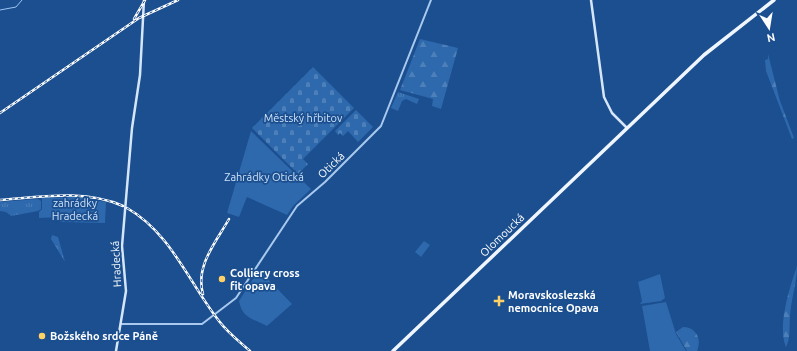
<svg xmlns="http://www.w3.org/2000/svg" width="797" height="351" font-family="Ubuntu,sans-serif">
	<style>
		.grass { fill: url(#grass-tufts) }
		.forest { fill: url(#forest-firs) }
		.cemetery { fill: url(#cemetery-stones) }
		.park { fill: url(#park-crowns) }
		.garden { fill: #2e69ad }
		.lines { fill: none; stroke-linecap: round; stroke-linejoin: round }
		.stream { stroke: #9cc4f0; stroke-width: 1 }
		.tertiary { stroke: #a9c9ee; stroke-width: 2 }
		.secondary { stroke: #d6e6fa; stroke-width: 2.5 }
		.primary { stroke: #f0f6ff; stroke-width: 3.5 }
		.rail-casing { stroke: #fff; stroke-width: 2.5 }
		.rail { stroke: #1b4f8f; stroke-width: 1; stroke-dasharray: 3; stroke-linecap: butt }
		.poi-dot { fill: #ffd166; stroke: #1b4f8f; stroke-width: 1.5 }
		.labels { text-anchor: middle; stroke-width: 3.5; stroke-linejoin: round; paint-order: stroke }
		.park-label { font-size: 11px; fill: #cfe3fa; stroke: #1b4f8f }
		.street-label { font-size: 11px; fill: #fff; stroke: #1b4f8f }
		.poi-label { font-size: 11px; font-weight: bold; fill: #fff; stroke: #1b4f8f; text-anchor: start }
	</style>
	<defs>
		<pattern id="grass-tufts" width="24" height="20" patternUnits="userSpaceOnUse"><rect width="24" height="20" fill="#2e69ad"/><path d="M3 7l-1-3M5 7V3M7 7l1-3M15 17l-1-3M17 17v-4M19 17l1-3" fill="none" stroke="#4d80b9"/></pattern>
		<pattern id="forest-firs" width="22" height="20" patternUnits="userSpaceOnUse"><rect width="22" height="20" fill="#2e69ad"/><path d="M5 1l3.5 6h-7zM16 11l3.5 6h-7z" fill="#4d80b9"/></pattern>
		<pattern id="cemetery-stones" width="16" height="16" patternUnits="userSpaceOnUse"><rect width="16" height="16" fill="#2e69ad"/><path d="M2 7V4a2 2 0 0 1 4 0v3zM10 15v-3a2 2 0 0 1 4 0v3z" fill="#4d80b9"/></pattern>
		<pattern id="park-crowns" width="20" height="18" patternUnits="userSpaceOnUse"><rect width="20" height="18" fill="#2e69ad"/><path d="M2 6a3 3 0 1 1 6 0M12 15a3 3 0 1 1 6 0" fill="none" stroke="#4d80b9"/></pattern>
	</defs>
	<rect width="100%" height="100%" fill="#1b4f8f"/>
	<g class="grass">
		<path d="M398 92 419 99 417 104 406 99 402 101 398 111 391 108Z"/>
		<path d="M38 199 41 201V209L38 211 11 216 6 212 0 211V202Z"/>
	</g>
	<g class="forest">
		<path d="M420 39 458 48 441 109 432 106 433 99 400 90Z"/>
		<path d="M768 54 780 101 794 138 792 139 766 71 765 60 768 59Z"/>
		<path d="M797 266C797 283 791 299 790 316 789 326 791 338 786 347 777 325 790 287 797 266Z"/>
		<path d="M683 327C696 327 702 339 697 351H687L676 332Z"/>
	</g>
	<g class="cemetery">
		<path d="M313 67 354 108 303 159 308 164 298 174 252 128Z"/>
		<path d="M356 110 373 127 358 142 348 131 343 136 340 133 338 135 335 131Z"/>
	</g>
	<path class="park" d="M52 235 58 237 65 262 51 239Z"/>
	<g class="garden">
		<path d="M251 131 311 189 293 206 287 215 247 197 239 217 227 213Z"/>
		<path d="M76 197 106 202 105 223 60 222V217L39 218V212L42 209V198Z"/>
		<path d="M424 241 430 245 421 257 415 252Z"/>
		<path d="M259 270 292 304 267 326C253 319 242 318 239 301Z"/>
		<path d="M660 274 665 298 661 301 640 304 642 301 638 282Z"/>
		<path d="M666 302 676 334 686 351H650L642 306Z"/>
	</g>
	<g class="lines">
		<path class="stream" d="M0 10 16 7 22 0"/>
		<path class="tertiary" d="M121 324H202L236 298 297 206 325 182 381 126 431 0"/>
		<g class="secondary">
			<path d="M591 0 604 97 612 113 627 128"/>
			<path d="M116 351 126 291 122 246 132 128 140 75 144 0"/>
		</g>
		<path class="primary" d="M393 351 704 55 774 0"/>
		<g class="rail-casing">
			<g id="rail">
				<path d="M134 19 145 0"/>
				<path d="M0 113 139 18 178 0"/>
				<path d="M0 200C41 197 84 189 123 206"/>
				<path d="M127 208C171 233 189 283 219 321 228 333 240 342 250 351"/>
				<path d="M203 294C195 266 216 242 229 219"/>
			</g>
		</g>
		<use href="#rail" class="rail"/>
	</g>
	<g class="poi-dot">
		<circle cx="222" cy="279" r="4"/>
		<path d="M497 295h4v4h4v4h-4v4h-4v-4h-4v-4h4z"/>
		<circle cx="42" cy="336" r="4"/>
	</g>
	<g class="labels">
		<g class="park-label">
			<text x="303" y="122">Městský hřbitov</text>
			<text x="264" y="181">Zahrádky Otická</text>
			<text x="75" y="207">zahrádky<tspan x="75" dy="13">Hradecká</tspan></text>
		</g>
		<g class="street-label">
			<text transform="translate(331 165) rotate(-44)" y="4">Otická</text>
			<text transform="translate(502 235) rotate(-44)" y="4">Olomoucká</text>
			<text transform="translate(116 264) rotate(-93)" y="4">Hradecká</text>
		</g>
		<g class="poi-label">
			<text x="230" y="277">Colliery cross<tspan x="230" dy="13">fit opava</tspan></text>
			<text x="508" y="299">Moravskoslezská<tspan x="508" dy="13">nemocnice Opava</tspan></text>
			<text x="50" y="340">Božského srdce Páně</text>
		</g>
	</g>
	<g transform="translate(769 28) rotate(168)" stroke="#1b4f8f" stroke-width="3" paint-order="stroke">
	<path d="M0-3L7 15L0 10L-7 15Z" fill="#ffffff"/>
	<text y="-6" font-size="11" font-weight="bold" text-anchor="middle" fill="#ffffff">N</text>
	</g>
</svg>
